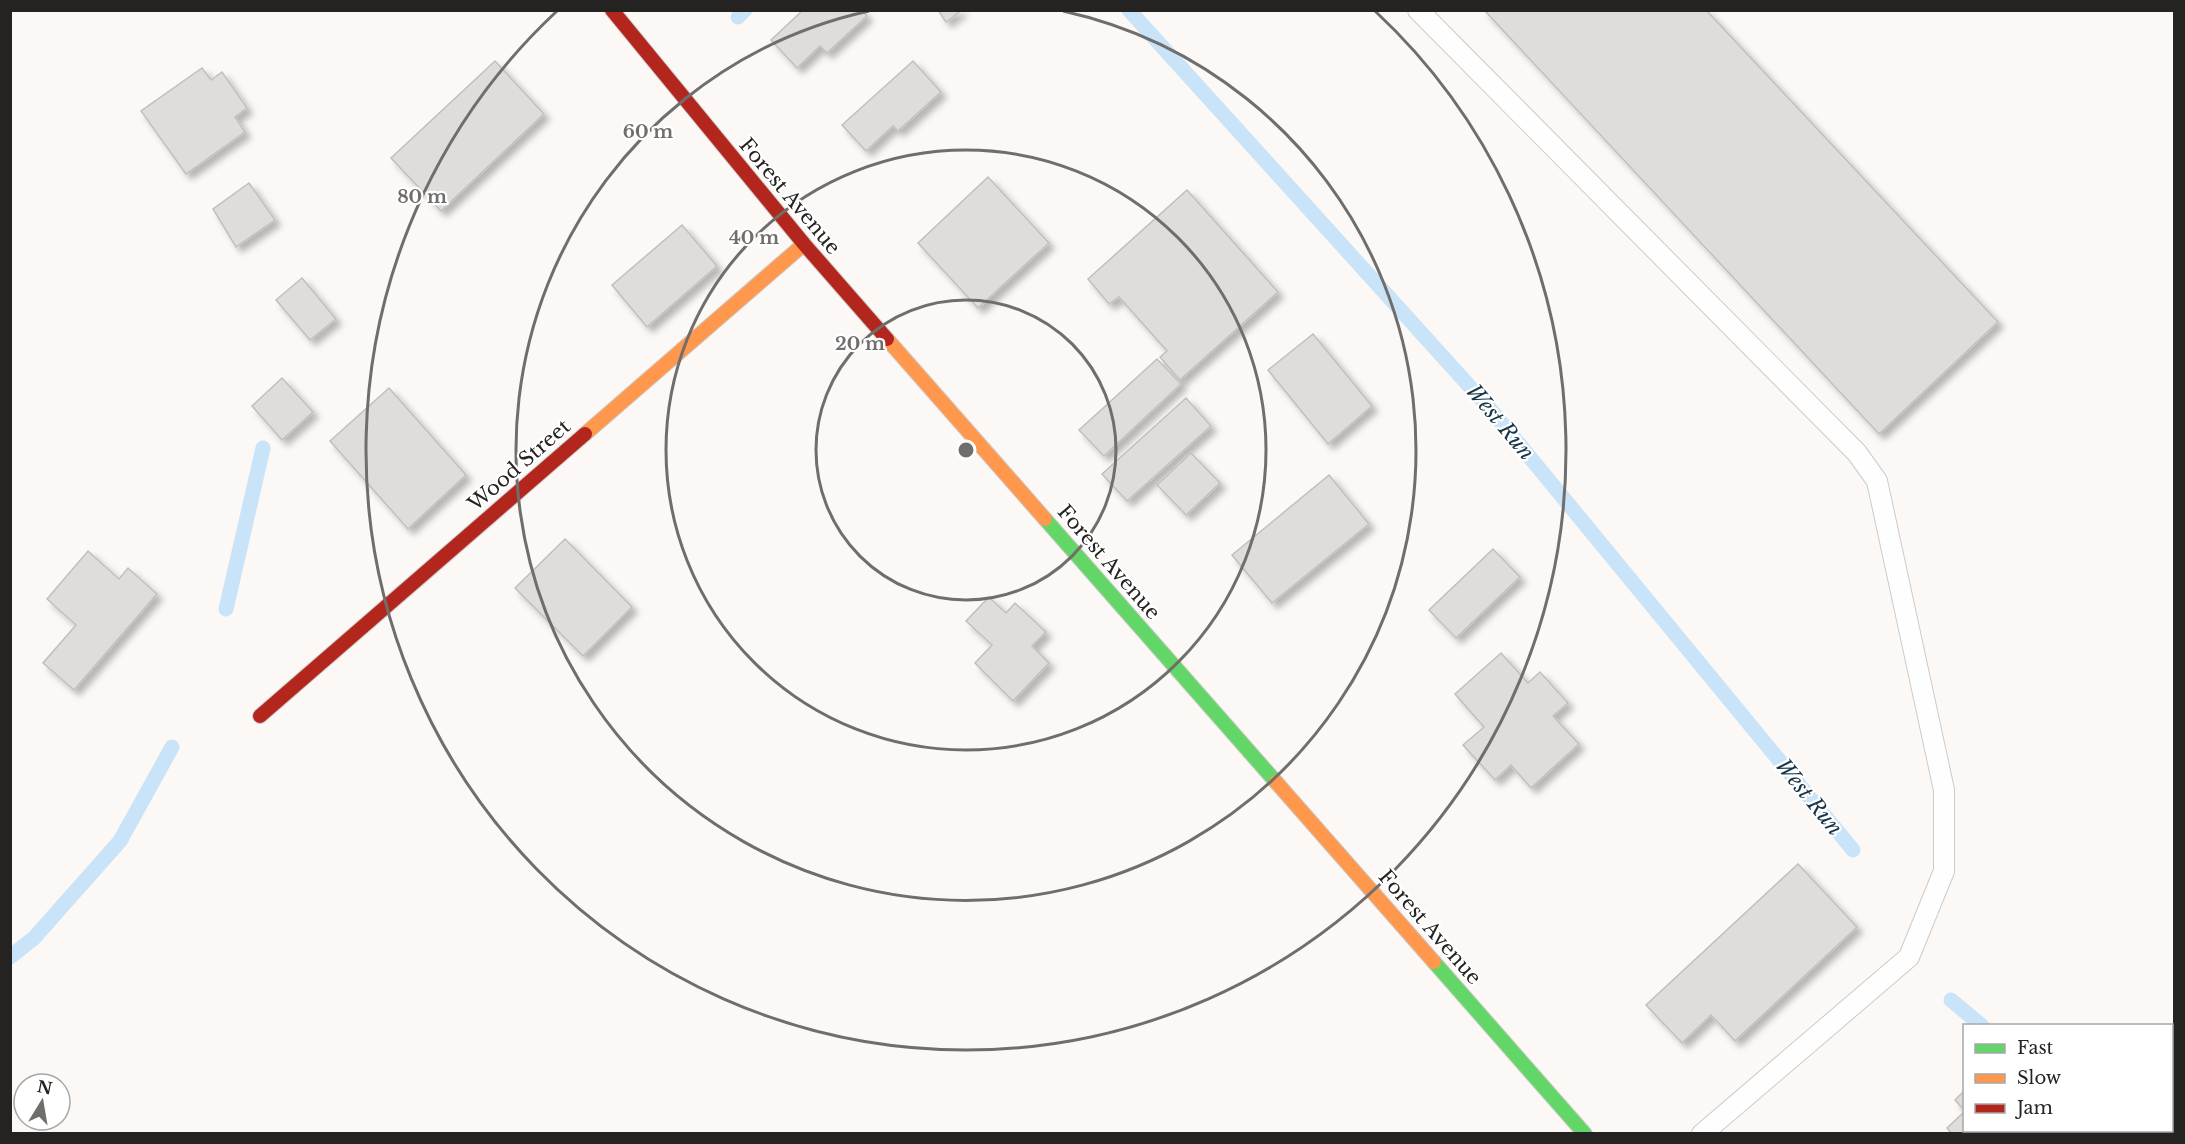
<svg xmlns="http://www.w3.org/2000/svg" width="2185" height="1144" font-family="'Libre Baskerville',serif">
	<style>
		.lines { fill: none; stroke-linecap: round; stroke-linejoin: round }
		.stream { stroke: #c9e4f8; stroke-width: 15 }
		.building { fill: #dfdcdb; stroke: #c1bfbd; stroke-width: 1.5; filter: url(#shadow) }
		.lane-casing { stroke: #cdcbc9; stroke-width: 22 }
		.fast-casing { stroke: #cdcbc9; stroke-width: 16 }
		.slow-casing { stroke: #cdcbc9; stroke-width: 16 }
		.jam-casing { stroke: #cdcbc9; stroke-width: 16 }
		.lane { stroke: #fefefe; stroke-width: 20 }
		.fast { stroke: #63d668; stroke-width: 14 }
		.slow { stroke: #ff974d; stroke-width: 14 }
		.jam { stroke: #b3261e; stroke-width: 14 }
		.ring { fill: none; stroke: #706e6c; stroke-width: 3 }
		.labels { text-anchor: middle; stroke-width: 4.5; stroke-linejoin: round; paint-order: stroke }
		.street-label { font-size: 20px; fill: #252322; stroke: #fff }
		.water-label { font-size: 21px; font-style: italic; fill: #163548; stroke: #fff }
		.centre { fill: #706e6c; stroke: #fff; stroke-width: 3 }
		.ring-label { font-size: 18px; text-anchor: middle; font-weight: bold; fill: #706e6c; stroke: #fff; stroke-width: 4.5; stroke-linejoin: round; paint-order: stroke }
	</style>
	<defs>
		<filter id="shadow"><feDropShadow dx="5.5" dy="5.5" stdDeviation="3" flood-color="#0004"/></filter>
	</defs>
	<rect width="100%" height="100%" fill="#fbf8f5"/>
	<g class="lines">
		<g class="stream">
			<path d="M1129 10 1491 410 1853 850"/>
			<path d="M738 17 745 10"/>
			<path d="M226 609 263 448"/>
			<path d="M10 957 34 938 120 841 172 747"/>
			<path d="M1951 1000 1982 1026"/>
			<path d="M2139 1130 2144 1134"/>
		</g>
	</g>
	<g class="building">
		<path d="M803 10H862L867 16 827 53 820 46 797 68 771 40Z"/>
		<path d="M938 10H962L946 22Z"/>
		<path d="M1484 10H1706L1998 322 1879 434Z"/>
		<path d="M495 61 544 114 441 211 391 158Z"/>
		<path d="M913 61 941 92 898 131 893 126 866 151 842 125Z"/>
		<path d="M202 68 211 80 222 72 247 108 235 117 245 132 186 174 141 111Z"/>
		<path d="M988 177 1049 243 978 308 918 243Z"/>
		<path d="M249 183 275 220 236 247 213 209Z"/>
		<path d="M1187 190 1278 292 1180 380 1160 357 1167 351 1119 297 1109 304 1088 279Z"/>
		<path d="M682 225 717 266 647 327 612 285Z"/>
		<path d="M302 278 336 319 310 340 276 300Z"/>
		<path d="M1313 334 1372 406 1328 444 1268 370Z"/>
		<path d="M1157 359 1181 384 1104 456 1079 430Z"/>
		<path d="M282 378 313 412 282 440 252 406Z"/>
		<path d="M389 388 466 475 408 529 330 441Z"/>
		<path d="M1186 398 1211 426 1127 501 1102 474Z"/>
		<path d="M1191 453 1220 483 1186 515 1157 485Z"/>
		<path d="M1329 475 1369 524 1272 603 1232 555Z"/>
		<path d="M565 539 632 607 583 656 515 588Z"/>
		<path d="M1493 549 1520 577 1456 638 1429 610Z"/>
		<path d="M88 551 119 579 128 568 157 594 74 690 43 663 76 625 47 599Z"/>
		<path d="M989 597 1006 613 1015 603 1046 632 1032 646 1049 663 1013 701 975 663 992 645 966 621Z"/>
		<path d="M1501 653 1528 683 1540 672 1568 703 1553 716 1579 744 1531 788 1511 765 1495 780 1463 745 1484 727 1455 694Z"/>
		<path d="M1798 864 1857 927 1735 1041 1711 1015 1682 1043 1646 1005Z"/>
		<path d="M1964 1091V1110L1955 1100Z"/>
		<path d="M1964 1112V1130H2021L2024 1134H1952L1947 1128Z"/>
	</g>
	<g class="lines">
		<g class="lane-casing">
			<path id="lane" d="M1418 10 1857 453 1877 481 1944 790V871L1909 957 1702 1134"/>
		</g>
		<g class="fast-casing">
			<g id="fast">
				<path d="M1045 519 1276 782"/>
				<path d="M1434 962 1585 1134"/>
			</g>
		</g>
		<g class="slow-casing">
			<g id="slow">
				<path d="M887 339 1045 519"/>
				<path d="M585 434 804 244"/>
				<path d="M1276 782 1434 962"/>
			</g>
		</g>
		<g class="jam-casing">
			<g id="jam">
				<path d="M612 10 804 244 887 339"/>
				<path d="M260 716 585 434"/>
			</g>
		</g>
		<use href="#lane" class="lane"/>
		<use href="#fast" class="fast"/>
		<use href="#slow" class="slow"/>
		<use href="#jam" class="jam"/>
	</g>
	<g class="ring">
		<circle cx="966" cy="450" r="150"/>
		<circle cx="966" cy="450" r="300"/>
		<path d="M1063 11A450 450 0 1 1 869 11"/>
		<path d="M1375 11A600 600 0 1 1 557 11"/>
	</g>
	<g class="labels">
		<g class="street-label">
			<text transform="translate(790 196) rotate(50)" y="7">Forest Avenue</text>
			<text transform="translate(519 465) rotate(-41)" y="7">Wood Street</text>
			<text transform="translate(1109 562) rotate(49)" y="7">Forest Avenue</text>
			<text transform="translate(1430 927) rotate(49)" y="7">Forest Avenue</text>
		</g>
		<g class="water-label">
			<text transform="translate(1500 422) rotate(50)" y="7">West Run</text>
			<text transform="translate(1809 797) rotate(51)" y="7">West Run</text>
		</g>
	</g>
	<circle cx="966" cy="450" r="9" class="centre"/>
	<g class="ring-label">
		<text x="648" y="138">60 m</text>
		<text x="422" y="203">80 m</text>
		<text x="754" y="244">40 m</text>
		<text x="860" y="350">20 m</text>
	</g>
	<rect width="2185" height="1144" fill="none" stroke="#252322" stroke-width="24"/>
	<rect x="1963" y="1024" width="210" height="108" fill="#ffffff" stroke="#a8a7a7" stroke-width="1.5"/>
	<rect x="1975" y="1044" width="30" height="9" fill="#63d668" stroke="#a8a7a7" stroke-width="1.5"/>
	<text x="2017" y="1054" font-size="18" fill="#252322">Fast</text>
	<rect x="1975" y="1074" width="30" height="9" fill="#ff974d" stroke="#a8a7a7" stroke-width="1.5"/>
	<text x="2017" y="1084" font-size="18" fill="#252322">Slow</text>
	<rect x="1975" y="1104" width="30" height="9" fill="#b3261e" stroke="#a8a7a7" stroke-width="1.5"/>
	<text x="2017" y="1114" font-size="18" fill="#252322">Jam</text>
	<g transform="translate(42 1102) rotate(11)"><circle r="28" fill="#ffffff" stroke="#a8a7a7" stroke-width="1.5"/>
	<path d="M0-4.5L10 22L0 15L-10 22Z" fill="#706e6c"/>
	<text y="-9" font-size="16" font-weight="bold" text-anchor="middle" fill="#252322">N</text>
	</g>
</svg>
